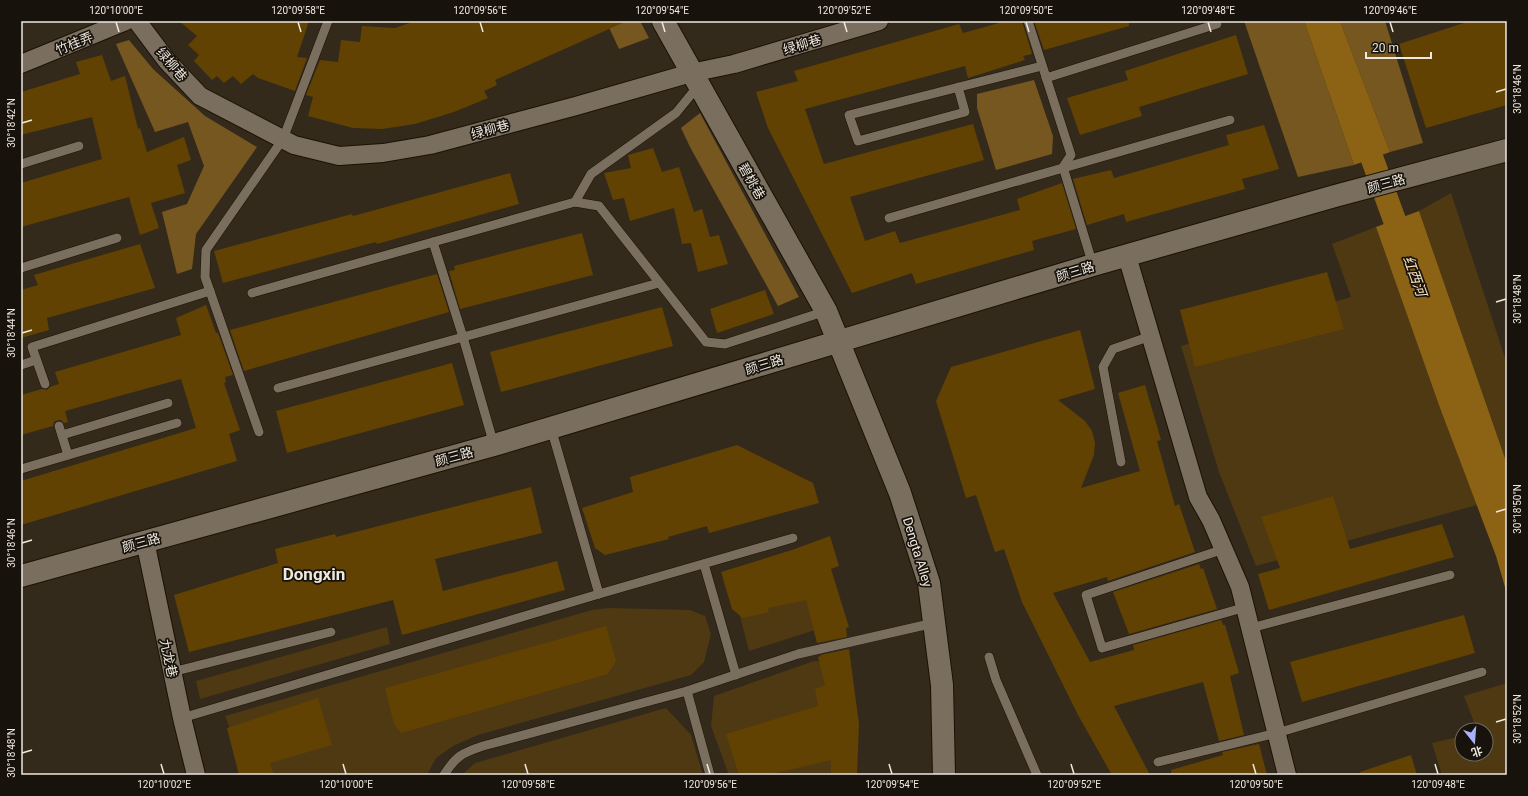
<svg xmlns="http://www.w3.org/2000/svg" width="1528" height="796" font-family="Roboto,'Noto Sans SC',sans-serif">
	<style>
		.green { fill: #4f3912 }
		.forest { fill: #775720 }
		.water { fill: #8c6314 }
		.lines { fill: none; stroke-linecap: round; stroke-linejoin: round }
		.canal { stroke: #8c6314; stroke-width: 23 }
		.building { fill: #614203 }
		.lane-casing { stroke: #1b1205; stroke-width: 10 }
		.street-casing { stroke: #1b1205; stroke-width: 20 }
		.secondary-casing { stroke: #1b1205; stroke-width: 24 }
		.lane { stroke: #7a6f5e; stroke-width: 9 }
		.street { stroke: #7a6f5e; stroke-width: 18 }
		.secondary { stroke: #7a6f5e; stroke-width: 22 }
		.ticks { fill: none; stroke: #eee8de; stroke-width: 1.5 }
		.labels { text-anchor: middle; stroke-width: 3.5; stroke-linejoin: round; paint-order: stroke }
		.street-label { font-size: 13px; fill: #eee8de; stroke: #17130c }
		.water-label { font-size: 14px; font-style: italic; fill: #f8e1bd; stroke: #17130c }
		.district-label { font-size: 17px; font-weight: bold; fill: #eee8de; stroke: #17130c }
		.neatline { fill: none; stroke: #eee8de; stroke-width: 1.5 }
		.ticks-label { font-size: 10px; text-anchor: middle; fill: #eee8de }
	</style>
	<rect width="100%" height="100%" fill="#332a1b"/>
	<g class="green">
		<path d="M1451 193 1507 364V464L1419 211Z"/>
		<path d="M1376 227 1440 408 1477 505 1256 566 1219 472 1181 346 1351 297 1332 244Z"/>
		<path d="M806 562 831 625 749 651 732 585Z"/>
		<path d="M609 608 690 610 705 616 711 634 704 662 691 675 478 735 453 746 436 758 427 775H249L225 716 592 610Z"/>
		<path d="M387 627 390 644 200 699 196 681Z"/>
		<path d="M814 661 829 662 839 775H729L711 726 714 696Z"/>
		<path d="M1507 683V775H1442L1432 743 1462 736V754H1486V730H1477L1464 696Z"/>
		<path d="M666 708 691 735 703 775H462L475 763Z"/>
	</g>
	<g class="forest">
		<path d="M606 21H640L649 38 619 49Z"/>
		<path d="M1244 21H1304L1354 165 1298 177Z"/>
		<path d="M1340 21H1385L1423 143 1390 152Z"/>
		<path d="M129 40 153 69 205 116 257 147 196 234 192 269 177 274 162 212 187 204 204 166 188 122 155 132 116 44Z"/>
		<path d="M1034 80 1053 136 1052 154 996 170 977 108V94Z"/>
		<path d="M700 113 799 297 778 306 690 147 681 128Z"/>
	</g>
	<g class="water">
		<path d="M1304 21H1340L1390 152 1354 165Z"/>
		<path d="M1419 211 1507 464V594L1496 556 1440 408 1376 227Z"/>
	</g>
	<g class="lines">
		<path class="canal" d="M1361 128 1405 249"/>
	</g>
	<g class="building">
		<path d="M179 21H309L297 57 307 58 295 91 258 78 253 74 241 84 233 76 224 83 217 76 212 80 194 61 199 55 188 45 197 36Z"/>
		<path d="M415 21H627L495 80 497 85 484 91 488 98 454 112 415 124 382 129 353 128 308 116 313 97 306 95 320 60 338 62 341 40 360 42 362 26 395 28Z"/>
		<path d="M1006 21H1022L1032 54 1023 56 1025 60 968 78 965 66 805 109 824 164 973 124 984 160 850 197 865 241 895 231 900 243 1020 210 1017 199 1062 183 1076 229 1032 241 1034 250 916 284 912 273 852 293 768 128 756 92 798 81 794 71 959 24 963 33Z"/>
		<path d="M1034 21H1129V26L1044 50Z"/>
		<path d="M1470 21H1507V105L1426 128 1399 44Z"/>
		<path d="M1236 35 1248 74 1139 107 1142 116 1080 135 1067 98 1128 80 1125 71Z"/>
		<path d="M102 55 111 81 125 76 138 129 140 128 147 152 184 137 191 160 177 165 185 193 151 203 159 228 140 235 129 197 21 227V183L102 159 92 117 21 135V92L80 74 76 62Z"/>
		<path d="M1264 125 1279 169 1242 179 1245 189 1126 222 1124 214 1087 225 1073 179 1111 170 1114 178 1229 145 1226 135Z"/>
		<path d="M653 148 662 172 679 167 694 212 702 209 710 237 719 235 728 264 698 272 691 243 682 244 674 208 630 221 624 198 613 200 604 173 631 168 628 155Z"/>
		<path d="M510 173 519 204 377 244 376 242 223 283 214 251 352 214 353 216Z"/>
		<path d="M582 233 593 275 460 309 449 271 455 270 454 266Z"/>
		<path d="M140 244 155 288 47 318 49 330 21 338V290L38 285 34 275Z"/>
		<path d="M1327 272 1344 329 1195 367 1180 310Z"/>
		<path d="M437 274 449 312 244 371 230 330Z"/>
		<path d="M765 290 774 314 717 333 710 309Z"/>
		<path d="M206 305 216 333H218L233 375 225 377 226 382 224 383 240 430 229 434 237 461 21 525V481L196 428 181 379 65 411 68 422 64 423 61 420H58L54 422 53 426 21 435V395L42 389 47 390 50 387 59 384 55 372 181 335 176 318Z"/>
		<path d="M662 307 673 346 501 392 490 352Z"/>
		<path d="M1080 330 1095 389 1058 400 1085 421 1092 431 1095 443 1094 455 1081 488 1140 471 1118 393 1145 385 1161 440 1157 441 1175 506 1179 504 1195 552 1108 581 1107 577 1053 593 1090 662 1134 650 1133 645 1221 620 1223 625H1225L1239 673 1230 676 1244 735 1219 741 1203 682 1114 706 1150 775H1112L1078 715 1022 602 1004 549 995 552 976 495 966 498 936 401 951 367Z"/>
		<path d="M452 363 464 405 287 453 276 411Z"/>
		<path d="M737 445 813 483 819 503 709 533 707 526 668 537 669 539 605 555 595 548 582 508 633 492 630 477Z"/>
		<path d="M531 487 542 533 435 559 443 591 557 561 565 590 402 635 393 600 189 652 174 595 278 563 275 549 335 534 336 537Z"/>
		<path d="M1333 496 1350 549 1442 524 1454 557 1269 610 1258 574 1280 568 1261 517Z"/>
		<path d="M830 536 839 566 831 569 849 627 846 628 847 637 817 643 806 600 768 608 769 612 743 618 732 609 721 572 792 550Z"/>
		<path d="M1199 564 1201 569 1203 568 1217 609 1129 634 1113 592Z"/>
		<path d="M1464 615 1475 653 1302 702 1290 662Z"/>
		<path d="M606 626 616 661 608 674 401 733 394 724 385 688Z"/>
		<path d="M849 649 859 724 857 775H831V760L767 775H739L726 734 818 706 815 689 825 685 818 657 821 656 820 655Z"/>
		<path d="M318 698 332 745 270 763 274 775H239L227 728Z"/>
		<path d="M1259 744 1267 775H1171V770L1223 755 1222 752Z"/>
		<path d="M1411 755 1417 775H1361L1360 772Z"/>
	</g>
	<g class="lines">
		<g class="lane-casing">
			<g id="lane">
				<path d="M1028 21 1071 155 1063 167 1093 265"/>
				<path d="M1046 78 1217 24"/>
				<path d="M958 87 965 112 858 141 849 115 1042 66"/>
				<path d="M21 164 79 146"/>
				<path d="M575 202 591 174 676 113 698 86"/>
				<path d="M889 218 1230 120"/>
				<path d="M433 242 463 337 494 445"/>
				<path d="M21 268 117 238"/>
				<path d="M252 293 575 202 599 206 706 342 725 344 826 311"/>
				<path d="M21 365 36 360"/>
				<path d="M45 384 32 347 210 291"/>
				<path d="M278 388 659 283"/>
				<path d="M59 426 68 455"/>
				<path d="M551 428 599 594"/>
				<path d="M259 432 205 277 206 250 283 139 328 21"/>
				<path d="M62 435 168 403"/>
				<path d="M1121 462 1103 367 1113 349 1151 336"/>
				<path d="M21 469 177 423"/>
				<path d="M1224 549 1086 595 1102 648 1246 607"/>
				<path d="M704 564 736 675"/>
				<path d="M1251 628 1450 575"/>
				<path d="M989 657 996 680 1037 775"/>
				<path d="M172 672 331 632"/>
				<path d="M687 691 710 775"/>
				<path d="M182 718 599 594 793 538"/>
				<path d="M1158 762 1277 733 1482 672"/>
				<path d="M444 775C456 756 462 753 483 746L687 691 798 654 934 623"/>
			</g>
		</g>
		<g class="street-casing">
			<g id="street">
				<path d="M137 21 167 61 200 96 294 145 339 156 383 153 430 145 576 106 691 73 734 64 879 21"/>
				<path d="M21 64 126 21"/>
				<path d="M1127 256 1198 497 1211 520 1240 587 1287 775"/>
				<path d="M145 541 182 718 196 775"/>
			</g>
		</g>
		<g class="secondary-casing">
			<g id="secondary">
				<path d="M663 21 826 311 900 493 929 583 942 685 944 775"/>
				<path d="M21 576 494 445 1093 265 1335 196 1507 150"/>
			</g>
		</g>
		<use href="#lane" class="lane"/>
		<use href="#street" class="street"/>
		<use href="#secondary" class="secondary"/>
	</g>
	<path class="ticks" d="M116 22 119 32M298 22 301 32M480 22 483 32M662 22 665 32M844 22 847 32M1026 22 1029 32M1208 22 1211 32M1390 22 1393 32M1496 92 1506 89M22 123 32 120M1496 302 1506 299M22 333 32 330M1496 512 1506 509M22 543 32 540M1496 722 1506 719M22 753 32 750M161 764 164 774M343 764 346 774M525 764 528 774M707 764 710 774M889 764 892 774M1071 764 1074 774M1253 764 1256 774M1435 764 1438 774"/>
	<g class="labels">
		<g class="street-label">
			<text transform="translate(74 43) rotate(-22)" y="5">竹桂弄</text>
			<text transform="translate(802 44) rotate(-17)" y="5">绿柳巷</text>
			<text transform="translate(172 64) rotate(49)" y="5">绿柳巷</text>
			<text transform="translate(490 129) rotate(-15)" y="5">绿柳巷</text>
			<text transform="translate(752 181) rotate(60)" y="5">碧桃巷</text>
			<text transform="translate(1386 183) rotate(-15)" y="5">颜三路</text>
			<text transform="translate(1075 271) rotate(-17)" y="5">颜三路</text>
			<text transform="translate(764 364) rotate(-17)" y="5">颜三路</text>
			<text transform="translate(454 456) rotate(-15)" y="5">颜三路</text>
			<text transform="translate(141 542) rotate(-15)" y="5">颜三路</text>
			<text transform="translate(918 552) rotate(73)" y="5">Dengta Alley</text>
			<text transform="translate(169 658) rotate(78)" y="5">九龙巷</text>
		</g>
		<g class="water-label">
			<text transform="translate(1415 276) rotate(70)" y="5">红西河</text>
		</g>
		<g class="district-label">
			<text x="314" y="580">Dongxin</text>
		</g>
	</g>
	<rect width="1528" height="796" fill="none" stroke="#17130c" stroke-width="44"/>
	<g transform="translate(1474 742) rotate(163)"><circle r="19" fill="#17130c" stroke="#6d6860"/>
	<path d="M0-3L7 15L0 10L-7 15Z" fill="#a9b0fc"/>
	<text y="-6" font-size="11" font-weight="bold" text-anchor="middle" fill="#eee8de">北</text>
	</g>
	<path d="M1366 52v6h65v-6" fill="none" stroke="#eee8de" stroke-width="2"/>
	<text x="1372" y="52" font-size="12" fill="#eee8de" stroke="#17130c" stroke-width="3" paint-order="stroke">20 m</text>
	<rect x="22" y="22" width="1484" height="752" class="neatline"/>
	<g class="ticks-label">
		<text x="116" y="14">120°10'00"E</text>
		<text x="298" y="14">120°09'58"E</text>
		<text x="480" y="14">120°09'56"E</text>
		<text x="662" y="14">120°09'54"E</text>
		<text x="844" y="14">120°09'52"E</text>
		<text x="1026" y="14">120°09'50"E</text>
		<text x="1208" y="14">120°09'48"E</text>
		<text x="1390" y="14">120°09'46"E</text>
		<text transform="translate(1517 89) rotate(-90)" y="4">30°18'46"N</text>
		<text transform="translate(11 123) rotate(-90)" y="4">30°18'42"N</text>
		<text transform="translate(1517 299) rotate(-90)" y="4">30°18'48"N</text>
		<text transform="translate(11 333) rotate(-90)" y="4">30°18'44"N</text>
		<text transform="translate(1517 509) rotate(-90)" y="4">30°18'50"N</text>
		<text transform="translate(11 543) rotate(-90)" y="4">30°18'46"N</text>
		<text transform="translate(1517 719) rotate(-90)" y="4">30°18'52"N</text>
		<text transform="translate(11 753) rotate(-90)" y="4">30°18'48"N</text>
		<text x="164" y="788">120°10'02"E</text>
		<text x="346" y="788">120°10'00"E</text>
		<text x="528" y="788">120°09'58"E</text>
		<text x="710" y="788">120°09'56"E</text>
		<text x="892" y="788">120°09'54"E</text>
		<text x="1074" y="788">120°09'52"E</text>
		<text x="1256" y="788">120°09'50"E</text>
		<text x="1438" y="788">120°09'48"E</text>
	</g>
</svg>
